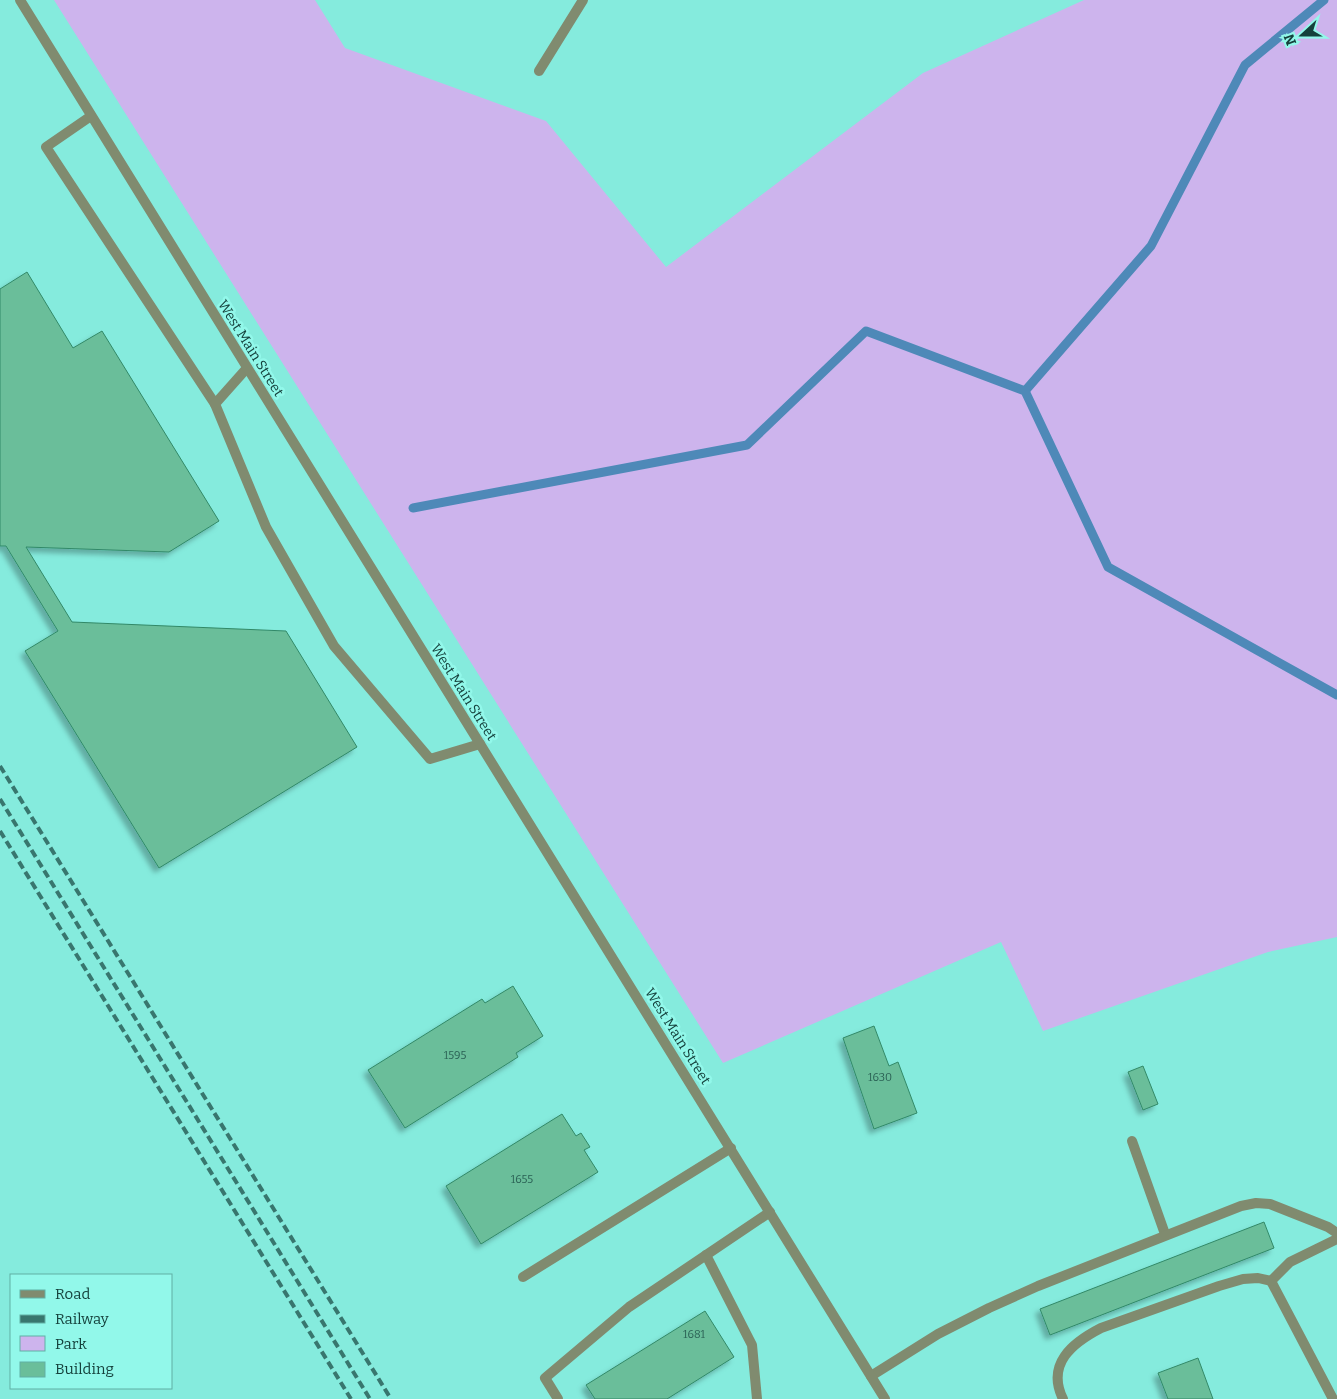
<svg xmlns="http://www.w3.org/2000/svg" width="1337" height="1399" font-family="Bitter,serif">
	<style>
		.green { fill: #cdb4ed }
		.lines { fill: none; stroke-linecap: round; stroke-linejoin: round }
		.stream { stroke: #4e89b8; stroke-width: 9 }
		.building { fill: #6abe9a; stroke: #328968; filter: url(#shadow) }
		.service { stroke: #808b6f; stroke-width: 10 }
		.minor { stroke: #808b6f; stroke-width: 10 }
		.tertiary { stroke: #808b6f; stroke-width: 10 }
		.rail { stroke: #38766e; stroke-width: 4; stroke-dasharray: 8 4; stroke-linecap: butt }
		.labels { text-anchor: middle; stroke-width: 5; stroke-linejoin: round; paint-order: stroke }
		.number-label { font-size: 11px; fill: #2a6054 }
		.street-label { font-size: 14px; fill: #15413c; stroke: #92f8ea }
	</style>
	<defs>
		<filter id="shadow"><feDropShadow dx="-4.5" dy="4.5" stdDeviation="2.5" flood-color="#0004"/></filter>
	</defs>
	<rect width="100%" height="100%" fill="#85ebdd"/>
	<path class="green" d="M54 0H315L345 48 546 121 666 267 923 73 1084 0H1337V937L1268 952 1043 1031 1001 942 723 1063Z"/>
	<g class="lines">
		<g class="stream">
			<path d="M1025 391 1151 246 1245 65 1324 0"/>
			<path d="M413 508 747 445 866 331 1025 391 1108 567 1337 695"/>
		</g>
	</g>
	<g class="building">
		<path d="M27 272 73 348 102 331 219 521 169 552 26 547 72 622 286 631 357 747 159 868 25 651 58 631 6 546H0V289Z"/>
		<path d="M513 986 543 1036 516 1053 518 1057 405 1128 368 1070 482 999 485 1003Z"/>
		<path d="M874 1026 889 1066 898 1062 917 1113 874 1129 843 1038Z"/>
		<path d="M1143 1066 1158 1104 1143 1110 1128 1072Z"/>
		<path d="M562 1114 576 1136 581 1133 590 1147 584 1150 598 1172 481 1244 446 1186Z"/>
		<path d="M1264 1222 1274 1248 1050 1335 1040 1309Z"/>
		<path d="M705 1311 734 1357 667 1399H595L586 1385Z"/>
		<path d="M1198 1358 1213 1399H1168L1158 1373Z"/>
	</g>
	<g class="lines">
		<g class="service">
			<path d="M91 116 46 147 215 404"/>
			<path d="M247 368 215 404 266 527 334 646 430 759 480 744"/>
			<path d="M1132 1141 1165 1234"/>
			<path d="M706 1255 752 1345 757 1399"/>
			<path d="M523 1277 731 1148"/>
			<path d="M1271 1281 1333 1399"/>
			<path d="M1271 1281 1290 1262 1337 1239"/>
			<path d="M871 1376 938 1334 989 1308 1038 1286 1241 1206 1256 1203 1270 1204 1328 1227 1337 1233"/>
			<path d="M558 1399 545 1378 629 1307 770 1212"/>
			<path d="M1063 1399C1046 1364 1072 1343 1101 1328L1219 1286 1243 1279 1258 1278 1271 1281"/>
		</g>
		<path class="minor" d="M539 71 583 0"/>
		<path class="tertiary" d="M20 0 885 1399"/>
		<g class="rail">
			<path d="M0 766 391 1399"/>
			<path d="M0 799 370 1399"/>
			<path d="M0 831 351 1399"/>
		</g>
	</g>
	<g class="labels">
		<g class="number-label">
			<text x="455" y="1059">1595</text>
			<text x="880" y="1081">1630</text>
			<text x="522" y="1183">1655</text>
			<text x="694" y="1338">1681</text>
		</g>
		<g class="street-label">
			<text transform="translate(251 348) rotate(58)" y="5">West Main Street</text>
			<text transform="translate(464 692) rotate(58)" y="5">West Main Street</text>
			<text transform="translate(678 1036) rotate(58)" y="5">West Main Street</text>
		</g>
	</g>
	<rect x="10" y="1274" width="162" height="115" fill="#92f8ea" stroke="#60afa4"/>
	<rect x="20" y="1290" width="25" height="8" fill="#808b6f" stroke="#60afa4"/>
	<text x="55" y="1299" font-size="15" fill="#15413c">Road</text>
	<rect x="20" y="1315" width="25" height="8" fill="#38766e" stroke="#60afa4"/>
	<text x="55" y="1324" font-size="15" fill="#15413c">Railway</text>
	<rect x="20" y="1336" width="25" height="15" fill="#cdb4ed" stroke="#60afa4"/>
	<text x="55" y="1349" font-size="15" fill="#15413c">Park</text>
	<rect x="20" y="1362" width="25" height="15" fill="#6abe9a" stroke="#60afa4"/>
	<text x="55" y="1374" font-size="15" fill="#15413c">Building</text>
	<g transform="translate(1302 35) rotate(249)" stroke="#92f8ea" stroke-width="4" paint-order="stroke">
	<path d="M0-4L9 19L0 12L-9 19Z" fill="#15413c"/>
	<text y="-8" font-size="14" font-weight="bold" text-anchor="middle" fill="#15413c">N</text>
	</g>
</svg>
